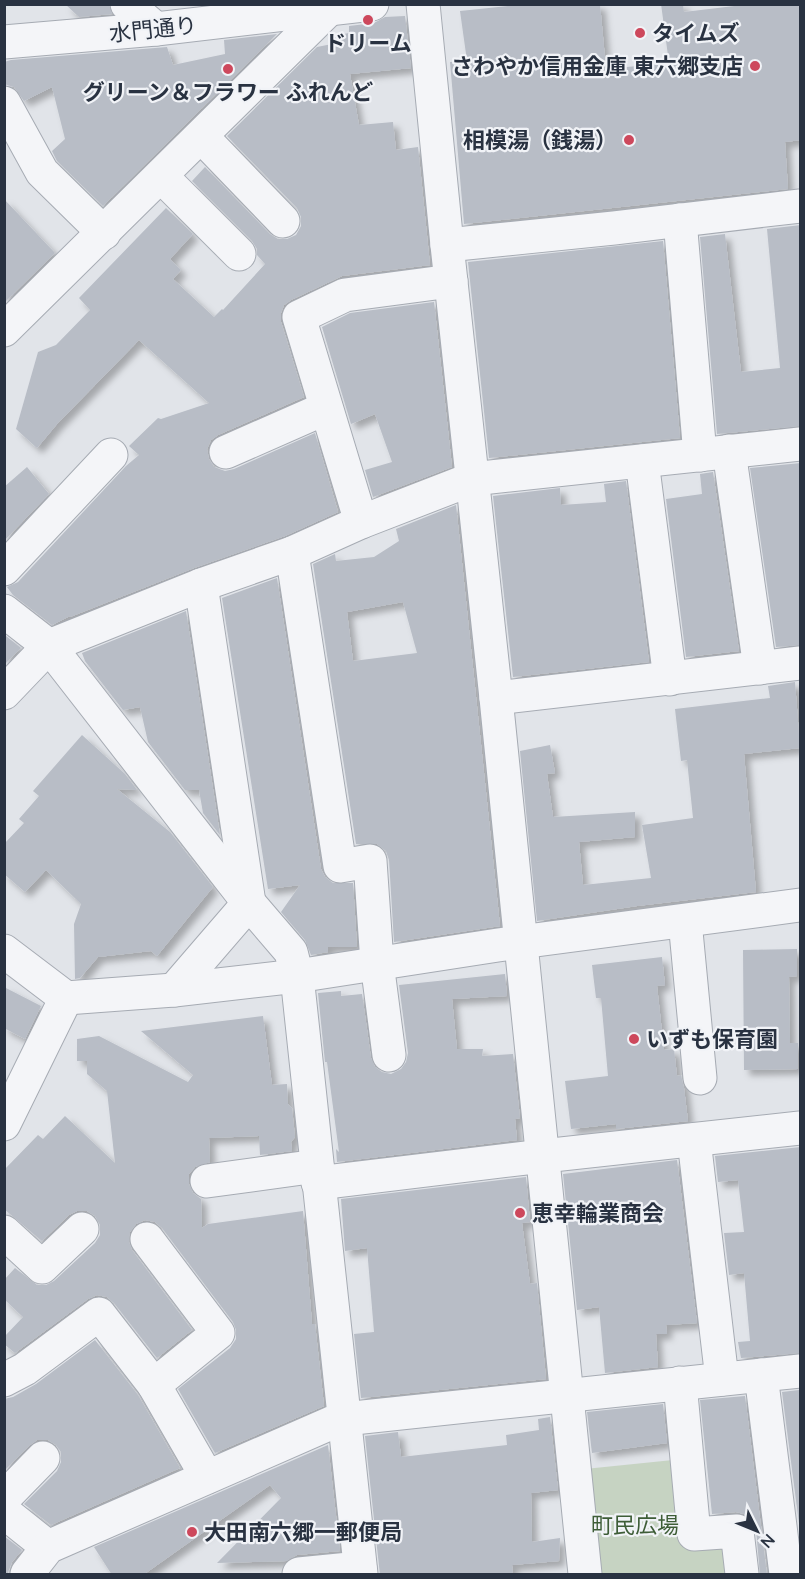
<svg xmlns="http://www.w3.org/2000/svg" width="805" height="1579" font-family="Mulish,'Noto Sans JP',sans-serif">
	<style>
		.green { fill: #c6d3c2 }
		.building { fill: #b8bdc6; fill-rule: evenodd; filter: url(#shadow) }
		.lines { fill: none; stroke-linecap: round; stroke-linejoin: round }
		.minor-casing { stroke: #a6abb3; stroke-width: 35 }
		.minor { stroke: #f4f5f8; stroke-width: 33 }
		.poi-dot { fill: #cd485c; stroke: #f1f3f7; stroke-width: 2 }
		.labels { text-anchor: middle; stroke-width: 4.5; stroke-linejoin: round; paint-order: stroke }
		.street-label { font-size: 22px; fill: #293241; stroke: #f1f3f7 }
		.poi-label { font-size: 22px; font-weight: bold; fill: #293241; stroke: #f1f3f7; text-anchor: start }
		.park-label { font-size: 22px; fill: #3e5d37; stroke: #f1f3f7 }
	</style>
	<defs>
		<filter id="shadow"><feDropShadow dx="5.5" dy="5.5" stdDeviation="3" flood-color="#0004"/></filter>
	</defs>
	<rect width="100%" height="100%" fill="#e1e4e9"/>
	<path class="green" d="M673 1460 682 1546 724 1542 728 1574H595L585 1469Z"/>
	<g class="building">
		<path d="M65 4H109L112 14 79 17Z"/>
		<path d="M526 4H600L606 69 669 63 661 4H683L684 12 751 4H801V140L785 142 788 189 464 224 450 62 467 61 460 11Z"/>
		<path d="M405 16 411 68 350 74 359 125 393 122 396 150 418 147 430 265 342 276 291 300 284 305 281 313V322L304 397 218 435 211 440 207 449 209 459 214 467 225 471 234 469 315 433 338 512 285 536 194 568 70 617V616L52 625 13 595 7 587 18 582 126 466 139 455 129 446 158 418 161 419 209 403 139 340 57 424 37 448 16 429 38 352 56 345 90 310 79 298 166 208 193 234 170 259 181 270 173 279 214 317 222 309 223 310 265 264 257 255V249L252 241 192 181 205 167 270 234 278 239H287L296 235 301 226V217L297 208 227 136 317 47 332 44 334 36 349 33V26L374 23 385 17Z"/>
		<path d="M277 34 103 206 57 161 52 151 65 139 52 87 24 101 14 87 4 84V62L11 60 167 47 173 65 225 54 224 40Z"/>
		<path d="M4 199 55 253 4 303Z"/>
		<path d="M801 225V426L717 434 700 237 725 234 741 372 780 368 767 229Z"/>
		<path d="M663 241 680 438 489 458 468 262Z"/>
		<path d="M434 302 452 467 373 497 365 470 392 462 375 414 351 424 322 327 350 313Z"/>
		<path d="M801 463V645L776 647 750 468Z"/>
		<path d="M27 467 49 494 4 541V487Z"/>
		<path d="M713 472 739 651 686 657 666 499 702 494 700 474Z"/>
		<path d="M626 481 649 662 513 677 493 496 560 488 561 505 606 502 604 484Z"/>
		<path d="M456 505 500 926 394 942 389 860 386 851 377 844H356L313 564 335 554 336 561 374 557 399 541 396 529ZM403 602 417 653 353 661 347 612Z"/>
		<path d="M277 578 321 869 325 877 333 883H353L357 947H328V952L311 955 305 940 281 912 300 885 268 889 222 598Z"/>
		<path d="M186 611 220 835 203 813 199 790H185L148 742 140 707 123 710 85 661 82 653Z"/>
		<path d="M6 636 21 648 4 665V637Z"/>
		<path d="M795 682 800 748 744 754 756 892 637 906 537 921 520 751 550 745 555 773 547 774 553 817 635 812V837L579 842 583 885 651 878 642 825 693 818 687 760 681 761 675 709 770 698 768 686Z"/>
		<path d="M82 735 125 774 137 790 117 789 170 832 213 887 157 956 151 951 98 957 80 978 75 979 74 924 81 904 46 870 25 892 4 874V844L24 823 19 819 39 796 33 791Z"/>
		<path d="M797 949V976L789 977 790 1043H798V1069L744 1070 743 950Z"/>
		<path d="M662 957 665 985 657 986 664 1050 674 1049 677 1076 681 1075 684 1088 688 1121 616 1129V1124L571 1129 565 1081 608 1076 601 998H596L592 965Z"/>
		<path d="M505 974 507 996 452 999 457 1049H483L482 1056 513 1054 520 1118 515 1119 517 1140 337 1162 336 1149 339 1152 327 1062H325L318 993 341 991V996L362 994 371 1058 375 1067 382 1072 391 1074 401 1069 406 1062 408 1053 399 985Z"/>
		<path d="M4 987 41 1006 25 1039 4 1028Z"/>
		<path d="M263 1016 272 1085 287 1084 288 1104 292 1108 295 1137 291 1142 292 1151 260 1155 259 1136 209 1138 210 1162 195 1167 189 1174V1184L193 1193 201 1199 202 1228 208 1224 303 1211 312 1324H315L324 1406 215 1453 178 1389 230 1348 236 1339V1330L233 1322 162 1228 155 1222 145 1220 136 1224 130 1232 129 1242 132 1250 192 1330 157 1358 114 1303 107 1297 97 1295 88 1299 15 1353 4 1344V1337L23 1317 4 1299V1280L15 1268 37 1285H46L54 1281 95 1243 100 1235V1225L95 1216 87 1211H77L69 1215 42 1241 4 1209V1170L38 1135 43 1139 65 1116 115 1163 107 1091 87 1074V1061H77V1039L99 1036 188 1082 193 1075 141 1031Z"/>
		<path d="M801 1147V1353L741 1358 738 1342 750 1341 744 1273 729 1275 724 1233 744 1232 738 1180 718 1182 715 1156Z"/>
		<path d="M677 1160 697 1323 666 1325 667 1334H656L658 1367 605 1373 599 1307 577 1310 563 1174Z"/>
		<path d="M526 1177 530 1222 522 1223 530 1284 537 1283 546 1379 361 1398 354 1334 374 1332 367 1248 345 1251 341 1199Z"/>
		<path d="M95 1340 138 1395 180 1468 51 1525 24 1504 57 1471 61 1462V1452L56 1445 48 1440H37L30 1445 4 1471V1399L13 1397 36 1384Z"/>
		<path d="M799 1390 801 1426V1539L782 1392Z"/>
		<path d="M745 1396 767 1575H760L756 1529 752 1520 744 1514 736 1512 712 1514 700 1400Z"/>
		<path d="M663 1404 667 1443 592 1453 587 1412Z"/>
		<path d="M550 1417 558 1490 531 1493 532 1542 560 1538 559 1561 512 1565 513 1575H380L365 1436 398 1432 401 1457 507 1445 506 1435 539 1430 538 1419Z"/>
		<path d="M328 1445 340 1551 297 1555 286 1561 217 1563 281 1498 270 1485 143 1575H112L94 1547Z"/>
		<path d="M4 1536 22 1550 12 1562 7 1575H4Z"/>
	</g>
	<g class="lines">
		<g class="minor-casing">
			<g id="minor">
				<path d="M127 4 156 29"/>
				<path d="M423 4 447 245 496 698 585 1574"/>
				<path d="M4 42 156 29 372 4"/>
				<path d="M4 103 42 172 104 233"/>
				<path d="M201 136 283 221"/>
				<path d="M161 176 239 254"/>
				<path d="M680 220 700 455"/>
				<path d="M447 245 614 228 800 206"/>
				<path d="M4 330 328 10"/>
				<path d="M729 451 760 668"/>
				<path d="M226 452 326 408"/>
				<path d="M642 461 670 679"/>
				<path d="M361 522 299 317 345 295 451 281"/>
				<path d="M292 553 340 866 370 861 377 963 389 1055"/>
				<path d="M4 569 111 455"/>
				<path d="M4 611 49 646 249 903 291 952 297 976 361 1574"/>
				<path d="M4 693 49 646 201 585 292 553 361 522 472 479 800 444"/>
				<path d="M496 698 800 663"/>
				<path d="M685 921 700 1078"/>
				<path d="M4 951 66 998 174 990 297 976 498 945 800 905"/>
				<path d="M174 990 249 903 201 585"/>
				<path d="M4 1124 66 998"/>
				<path d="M694 1140 722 1379"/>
				<path d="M207 1181 317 1166"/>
				<path d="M318 1183 543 1156 800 1128"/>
				<path d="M4 1232 42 1267 82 1229"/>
				<path d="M147 1239 218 1333 154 1385"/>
				<path d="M761 1375 786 1574"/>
				<path d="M4 1380 25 1369 99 1314 154 1385 207 1477"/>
				<path d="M680 1383 694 1534 737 1531 742 1574"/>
				<path d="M4 1498 43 1458"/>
				<path d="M4 1512 48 1547"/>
				<path d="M27 1574 48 1547 331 1423 344 1419 800 1371"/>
				<path d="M299 1574 360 1568"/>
			</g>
		</g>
		<use href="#minor" class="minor"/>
	</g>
	<g class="poi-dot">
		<circle cx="368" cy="20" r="6"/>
		<circle cx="640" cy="33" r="6"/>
		<circle cx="755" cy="66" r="6"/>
		<circle cx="228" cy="69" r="6"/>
		<circle cx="629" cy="140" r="6"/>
		<circle cx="634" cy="1039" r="6"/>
		<circle cx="520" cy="1213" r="6"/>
		<circle cx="192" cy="1532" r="6"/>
	</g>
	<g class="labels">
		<g class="street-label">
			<text transform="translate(153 29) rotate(-6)" y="8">水門通り</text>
		</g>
		<g class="poi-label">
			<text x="652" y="41">タイムズ</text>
			<text x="368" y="51" text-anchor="middle">ドリーム</text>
			<text x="743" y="74" text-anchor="end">さわやか信用金庫 東六郷支店</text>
			<text x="228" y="100" text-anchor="middle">グリーン＆フラワー ふれんど</text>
			<text x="617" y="148" text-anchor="end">相模湯（銭湯）</text>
			<text x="646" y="1047">いずも保育園</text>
			<text x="532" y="1221">恵幸輪業商会</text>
			<text x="204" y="1540">大田南六郷一郵便局</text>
		</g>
		<g class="park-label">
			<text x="635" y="1533">町民広場</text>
		</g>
	</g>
	<rect width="805" height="1579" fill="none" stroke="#293241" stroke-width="12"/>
	<g transform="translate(757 1531) rotate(133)" stroke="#f1f3f7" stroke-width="4.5" paint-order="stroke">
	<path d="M0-4.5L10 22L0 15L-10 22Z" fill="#293241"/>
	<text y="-9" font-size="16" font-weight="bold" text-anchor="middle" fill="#293241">N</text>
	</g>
</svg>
